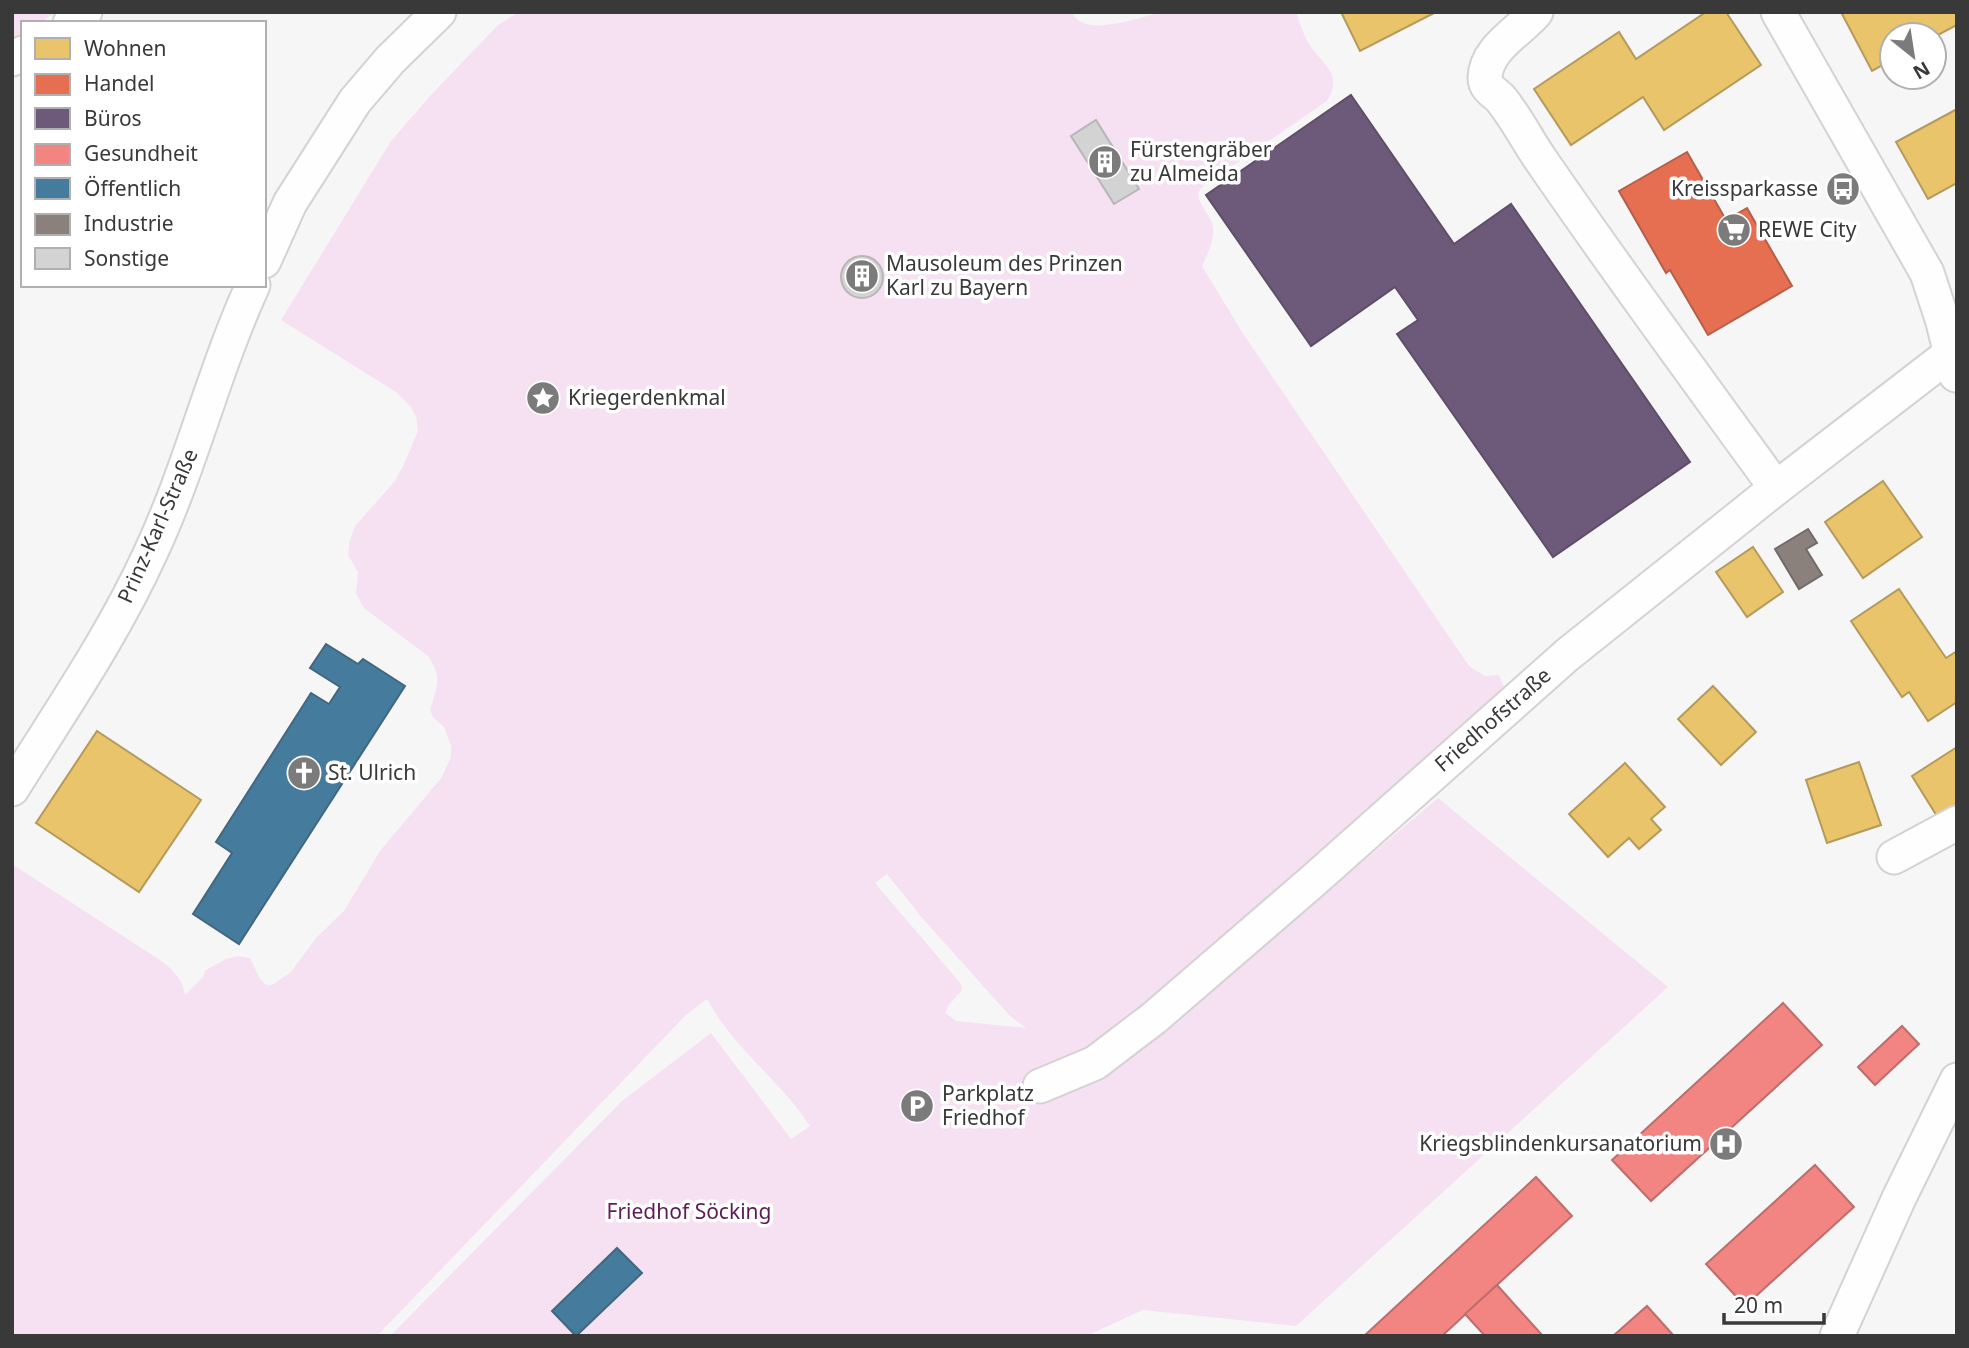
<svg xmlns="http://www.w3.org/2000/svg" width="1969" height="1348" font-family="'Noto Sans',sans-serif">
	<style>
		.green { fill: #f5e1f2; fill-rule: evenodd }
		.homes { fill: #e9c46a; stroke: #b49a5c; stroke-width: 2 }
		.shops { fill: #e76f51; stroke: #b35f4a; stroke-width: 2 }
		.offices { fill: #6d597a; stroke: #5e4f67; stroke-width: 2 }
		.health { fill: #f28482; stroke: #bb6e6c; stroke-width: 2 }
		.public { fill: #457b9d; stroke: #42677f; stroke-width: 2 }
		.industry { fill: #8a817c; stroke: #726b68; stroke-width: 2 }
		.building { fill: #d4d3d4; stroke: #b7b6b7; stroke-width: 2 }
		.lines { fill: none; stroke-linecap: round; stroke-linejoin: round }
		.minor-casing { stroke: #d4d2d3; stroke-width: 37 }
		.minor { stroke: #fefefe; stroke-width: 33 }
		.labels { text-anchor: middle; stroke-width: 7; stroke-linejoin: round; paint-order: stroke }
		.poi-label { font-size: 21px; fill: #3a393a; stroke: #fff; text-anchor: start }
		.street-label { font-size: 21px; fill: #3a393a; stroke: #fff }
		.park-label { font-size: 21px; fill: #5c1c56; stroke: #fff }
	</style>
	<rect width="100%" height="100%" fill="#f7f6f7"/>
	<g class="green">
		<path d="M12 12H56L40 23H23V33L12 39Z"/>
		<path d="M519 12H1071C1075 17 1078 21 1084 23 1100 31 1144 17 1161 12H1296C1300 23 1303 34 1309 44 1323 65 1344 74 1327 101L1202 187 1198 193C1199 206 1208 212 1212 223 1217 236 1207 255 1202 266L1242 332 1469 666 1485 676 1499 675 1504 687 1501 694 1151 1040 1438 798 1668 987 1296 1326 1143 1310 1086 1336H390L622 1101 711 1033 791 1139 810 1126C780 1080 733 1048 707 999L686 1015 377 1336H12V864L163 962C174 971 183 980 185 995L202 978 206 970 226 959 238 956 250 958 260 979 266 985H272L291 972 316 938 344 911 380 851 442 777 451 757V746L444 727 433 717 430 710C437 686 443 678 428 656L364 608 356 594 358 572 348 555 349 543 355 526 395 481 404 464 418 431 416 417 411 407 396 392 281 320 391 141 430 96 498 25ZM887 874 923 919 976 978 1010 1016 1026 1028 956 1021 946 1013 948 1006 962 990 961 984 875 883Z"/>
	</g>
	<g class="homes">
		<path d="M1341 12H1436L1360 51Z"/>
		<path d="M1706 12H1726L1761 65 1664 130 1643 97 1571 145 1534 89 1619 32 1636 59Z"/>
		<path d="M1846 12H1957V25L1934 37V35H1892V60L1872 71 1842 14Z"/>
		<path d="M1957 109V183L1928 199 1896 142Z"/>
		<path d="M1883 481 1922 537 1863 578 1825 522Z"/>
		<path d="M1753 547 1783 592 1747 617 1716 572Z"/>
		<path d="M1899 589 1946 658 1957 651V702L1928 721 1909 692 1902 697 1851 621Z"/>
		<path d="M1713 686 1756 732 1721 765 1678 719Z"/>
		<path d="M97 731 201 800 139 892 36 823Z"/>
		<path d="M1957 747V810L1940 821 1912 776Z"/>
		<path d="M1859 762 1881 825 1827 843 1806 780Z"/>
		<path d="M1625 763 1665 807 1651 819 1661 830 1639 849 1629 838 1608 857 1569 814Z"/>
	</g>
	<path class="shops" d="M1687 152 1726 220 1747 208 1792 286 1708 335 1670 270 1666 273 1619 191Z"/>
	<path class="offices" d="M1351 95 1454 244 1511 204 1690 462 1553 557 1397 334 1418 320 1395 287 1311 346 1206 195Z"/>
	<g class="health">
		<path d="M1783 1003 1822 1045 1651 1201 1612 1160Z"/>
		<path d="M1902 1026 1919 1044 1875 1085 1858 1067Z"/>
		<path d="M1815 1165 1854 1207 1745 1306 1706 1264Z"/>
		<path d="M1536 1177 1572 1216 1497 1285 1442 1336H1364Z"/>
		<path d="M1497 1285 1543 1336H1485L1465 1314Z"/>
		<path d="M1647 1306 1674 1336H1613Z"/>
	</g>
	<g class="public">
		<path d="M326 644 358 664 363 659 405 686 239 944 193 914 232 853 216 842 311 693 329 704 340 687 310 668Z"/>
		<path d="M617 1248 642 1273 576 1336 552 1311Z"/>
	</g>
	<path class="industry" d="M1808 529 1817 543 1806 549 1822 575 1799 589 1775 549Z"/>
	<g class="building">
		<path d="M1096 120 1139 189 1114 204 1071 136Z"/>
		<circle cx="862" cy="277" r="21"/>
	</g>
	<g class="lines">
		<g class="minor-casing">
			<g id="minor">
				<path d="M1536 12C1519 32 1486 48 1485 78 1485 88 1494 92 1500 98 1516 117 1527 140 1541 160 1617 271 1697 379 1776 488"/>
				<path d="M1778 12 1927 273 1943 322 1956 375"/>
				<path d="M70 23 85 12"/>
				<path d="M12 59 23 53"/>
				<path d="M264 261 290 203 355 101 390 60 439 12"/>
				<path d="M12 789C60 712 112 637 150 554 191 467 213 372 253 285"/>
				<path d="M1894 857 1957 823"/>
				<path d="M1040 1086 1095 1063 1154 1018 1314 880 1567 655 1776 488 1950 354"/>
				<path d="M1837 1336 1899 1198 1957 1080"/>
			</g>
		</g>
		<use href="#minor" class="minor"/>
	</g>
	<defs>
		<g id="building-disc" transform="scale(1.75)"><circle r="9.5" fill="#7c7b7c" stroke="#fff"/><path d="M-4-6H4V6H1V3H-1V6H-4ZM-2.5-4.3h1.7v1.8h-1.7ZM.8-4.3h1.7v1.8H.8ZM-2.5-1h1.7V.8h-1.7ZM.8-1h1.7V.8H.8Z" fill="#fff"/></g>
		<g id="bus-disc" transform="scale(1.75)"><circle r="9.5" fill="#7c7b7c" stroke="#fff"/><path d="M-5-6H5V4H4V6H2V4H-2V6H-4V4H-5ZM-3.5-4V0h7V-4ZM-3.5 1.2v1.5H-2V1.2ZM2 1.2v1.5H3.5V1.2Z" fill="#fff"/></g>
		<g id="supermarket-disc" transform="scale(1.75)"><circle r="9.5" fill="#7c7b7c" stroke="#fff"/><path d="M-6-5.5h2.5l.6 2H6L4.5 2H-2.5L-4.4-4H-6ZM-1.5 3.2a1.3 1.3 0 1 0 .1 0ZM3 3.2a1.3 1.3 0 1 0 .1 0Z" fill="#fff"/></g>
		<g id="sight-disc" transform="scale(1.75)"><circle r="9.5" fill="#7c7b7c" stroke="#fff"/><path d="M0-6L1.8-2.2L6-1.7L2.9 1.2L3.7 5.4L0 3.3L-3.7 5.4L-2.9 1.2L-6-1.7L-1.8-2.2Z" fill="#fff"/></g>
		<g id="church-disc" transform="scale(1.75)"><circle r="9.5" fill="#7c7b7c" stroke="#fff"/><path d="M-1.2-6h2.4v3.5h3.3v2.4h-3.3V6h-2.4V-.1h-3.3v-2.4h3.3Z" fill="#fff"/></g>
		<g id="parking-disc" transform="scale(1.75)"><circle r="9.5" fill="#7c7b7c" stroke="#fff"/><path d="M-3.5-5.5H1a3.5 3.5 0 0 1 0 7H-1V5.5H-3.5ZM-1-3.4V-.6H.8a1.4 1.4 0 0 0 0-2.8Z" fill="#fff"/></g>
		<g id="hospital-disc" transform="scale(1.75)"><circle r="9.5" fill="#7c7b7c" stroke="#fff"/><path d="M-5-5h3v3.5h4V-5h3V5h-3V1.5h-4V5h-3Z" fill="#fff"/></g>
	</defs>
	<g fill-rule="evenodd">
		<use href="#building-disc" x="1105" y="162"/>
		<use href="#bus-disc" x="1843" y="189"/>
		<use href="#supermarket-disc" x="1734" y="230"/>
		<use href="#building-disc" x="862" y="276"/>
		<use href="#sight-disc" x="543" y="398"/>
		<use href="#church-disc" x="304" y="773"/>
		<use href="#parking-disc" x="917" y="1106"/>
		<use href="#hospital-disc" x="1726" y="1144"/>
	</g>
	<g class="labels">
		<g class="poi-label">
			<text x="1130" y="157">Fürstengräber<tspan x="1130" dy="24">zu Almeida</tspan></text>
			<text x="1818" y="196" text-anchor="end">Kreissparkasse</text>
			<text x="1758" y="237">REWE City</text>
			<text x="886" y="271">Mausoleum des Prinzen<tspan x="886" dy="24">Karl zu Bayern</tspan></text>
			<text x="568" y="405">Kriegerdenkmal</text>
			<text x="328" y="780">St. Ulrich</text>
			<text x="942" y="1101">Parkplatz<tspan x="942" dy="24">Friedhof</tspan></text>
			<text x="1702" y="1151" text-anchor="end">Kriegsblindenkursanatorium</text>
		</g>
		<g class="street-label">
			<text transform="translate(158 526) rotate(-66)" y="7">Prinz-Karl-Straße</text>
			<text transform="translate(1493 720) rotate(-41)" y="7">Friedhofstraße</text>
		</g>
		<g class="park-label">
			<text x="689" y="1219">Friedhof Söcking</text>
		</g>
	</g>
	<rect width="1969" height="1348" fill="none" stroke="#3a393a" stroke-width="28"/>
	<rect x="21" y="21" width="245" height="266" fill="#ffffff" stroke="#b0b0b0" stroke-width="2"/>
	<rect x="35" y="38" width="35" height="21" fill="#e9c46a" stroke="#b0b0b0" stroke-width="2"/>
	<text x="84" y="56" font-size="21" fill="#3a393a">Wohnen</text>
	<rect x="35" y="74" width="35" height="21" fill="#e76f51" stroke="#b0b0b0" stroke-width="2"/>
	<text x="84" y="91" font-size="21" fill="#3a393a">Handel</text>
	<rect x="35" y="108" width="35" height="21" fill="#6d597a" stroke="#b0b0b0" stroke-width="2"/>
	<text x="84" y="126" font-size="21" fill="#3a393a">Büros</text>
	<rect x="35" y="144" width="35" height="21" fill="#f28482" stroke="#b0b0b0" stroke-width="2"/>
	<text x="84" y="161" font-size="21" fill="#3a393a">Gesundheit</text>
	<rect x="35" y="178" width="35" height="21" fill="#457b9d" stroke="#b0b0b0" stroke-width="2"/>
	<text x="84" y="196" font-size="21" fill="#3a393a">Öffentlich</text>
	<rect x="35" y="214" width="35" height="21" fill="#8a817c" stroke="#b0b0b0" stroke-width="2"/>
	<text x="84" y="231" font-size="21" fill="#3a393a">Industrie</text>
	<rect x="35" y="248" width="35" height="21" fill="#d4d3d4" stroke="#b0b0b0" stroke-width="2"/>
	<text x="84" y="266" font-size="21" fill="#3a393a">Sonstige</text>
	<g transform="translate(1913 56) rotate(150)"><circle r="33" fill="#ffffff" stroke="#b0b0b0" stroke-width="2"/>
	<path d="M0-5L12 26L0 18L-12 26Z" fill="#7c7b7c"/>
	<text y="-10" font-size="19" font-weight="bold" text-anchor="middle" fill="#3a393a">N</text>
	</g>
	<path d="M1724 1313v10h100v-10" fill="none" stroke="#3a393a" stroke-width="3.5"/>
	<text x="1734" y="1313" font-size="21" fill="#3a393a" stroke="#ffffff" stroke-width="5" paint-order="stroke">20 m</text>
</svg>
